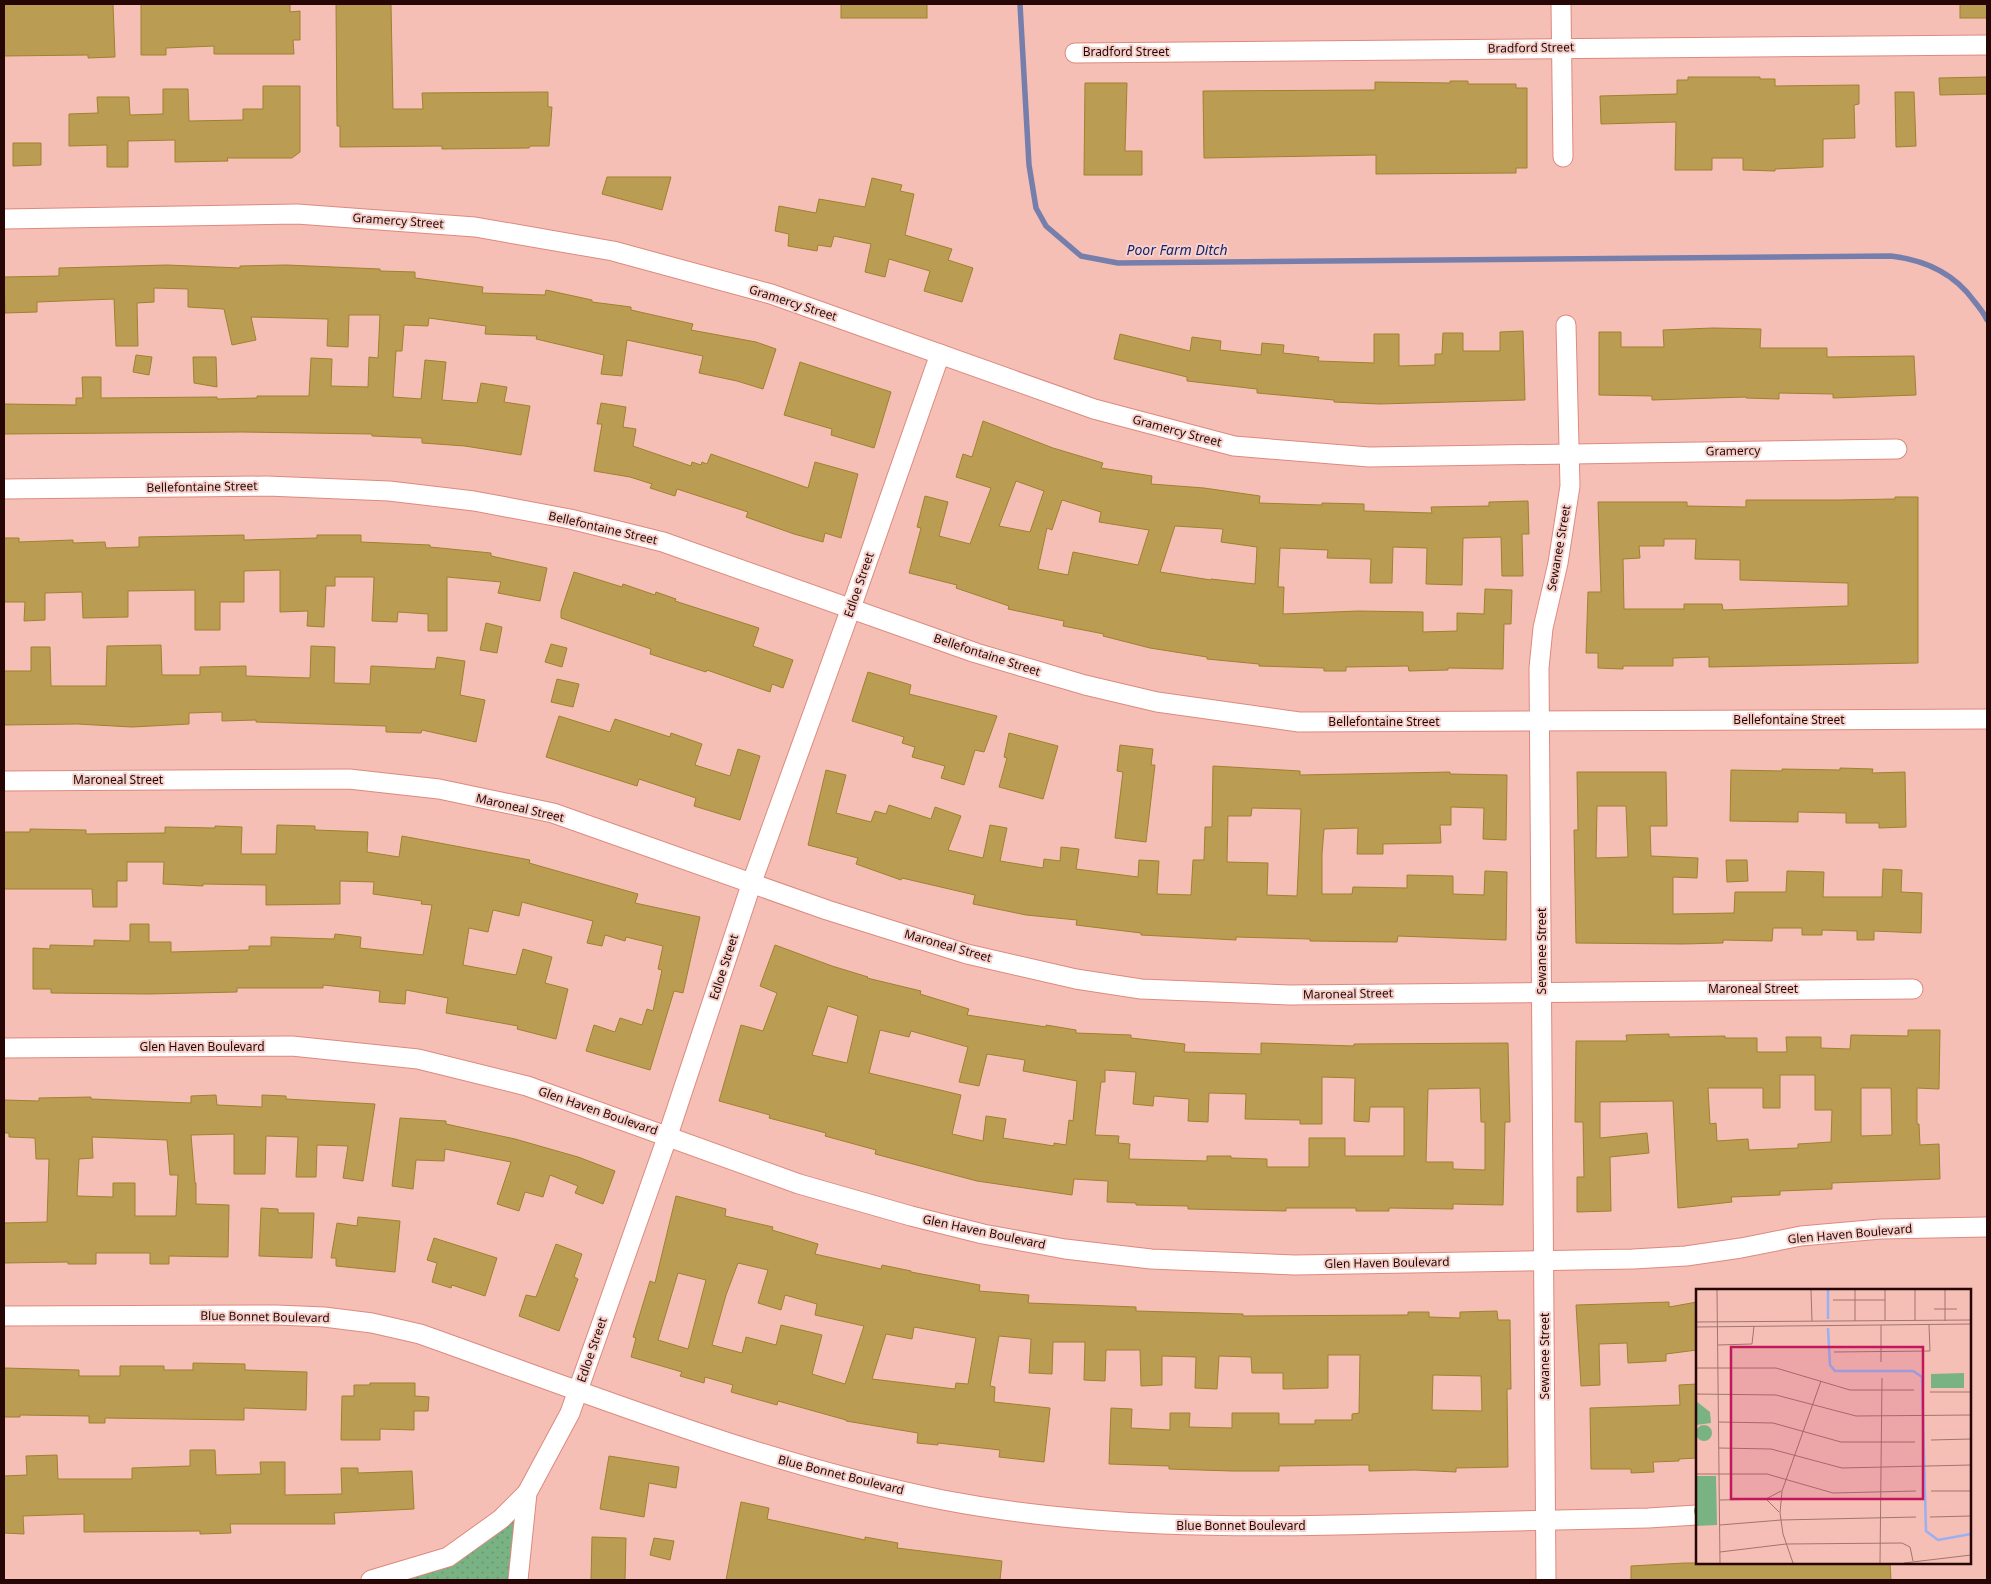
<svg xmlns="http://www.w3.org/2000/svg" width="1991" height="1584" font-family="'Noto Sans',sans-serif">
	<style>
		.green { fill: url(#green-dots) }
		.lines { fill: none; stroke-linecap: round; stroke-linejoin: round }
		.stream { stroke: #767eac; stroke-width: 5.5 }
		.building { fill: #ba9d52; stroke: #9f812d; fill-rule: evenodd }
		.minor-casing { stroke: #de897d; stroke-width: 21 }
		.minor { stroke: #fff; stroke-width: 19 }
		.labels { text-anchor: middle; stroke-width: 4; stroke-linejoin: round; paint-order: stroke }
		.street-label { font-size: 12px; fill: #260705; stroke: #f6d1cb }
		.water-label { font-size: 14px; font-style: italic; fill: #16246f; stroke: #f6d1cb }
		.inset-river { fill: none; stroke: #99b1f4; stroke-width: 2.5 }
		.inset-road { fill: none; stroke: #a2756f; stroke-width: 1 }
		.view { fill: #c2185b; fill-opacity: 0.15; stroke: #c2185b; stroke-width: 2.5 }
		.inset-edge { fill: none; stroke: #260705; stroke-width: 2.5 }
	</style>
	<defs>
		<pattern id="green-dots" width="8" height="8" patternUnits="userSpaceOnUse" patternTransform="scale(1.25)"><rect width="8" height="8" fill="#79b383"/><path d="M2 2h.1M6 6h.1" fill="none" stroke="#689870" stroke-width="1.8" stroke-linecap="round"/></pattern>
	</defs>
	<rect width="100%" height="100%" fill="#f5bfb6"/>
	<path class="green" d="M527 1493 518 1580H371L448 1557Z"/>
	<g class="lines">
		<path class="stream" d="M1020 4 1029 165 1036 208 1046 226 1081 256 1118 263 1891 256C1925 260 1954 273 1974 301 1979 307 1984 313 1987 320"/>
	</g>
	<g class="building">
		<path d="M4 4H113L115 57 88 58V55L4 56Z"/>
		<path d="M141 4H290V12L300 11V40H293L294 54H214V46L166 48V55H141Z"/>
		<path d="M336 4H391L393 109H423L422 93 548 92V107H552L549 146H530L529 148 442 149V146L340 147V126H337Z"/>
		<rect x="841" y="4" width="86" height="14"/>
		<rect x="1960" y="4" width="27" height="14"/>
		<path d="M1688 77H1760V79H1775V86L1859 85V104L1854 105 1855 138 1823 139V167L1775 169V171L1743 170V158H1712V170H1675L1676 122 1601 124 1600 96 1677 94V80H1688Z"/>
		<path d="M1987 77V94L1940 95 1939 78Z"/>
		<path d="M1450 81H1468V84H1516V88H1527V168H1516V173L1376 174V155L1204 158 1203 91 1375 90V82L1450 83Z"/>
		<path d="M1085 83H1127L1125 151H1142V175H1084Z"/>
		<path d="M263 86H300V152L292 158H227L228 161 175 162V140L128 141V167H107V145L69 146V114L98 113 97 97H129L130 115 163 114V89H188L189 121 243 120V109H263Z"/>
		<path d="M1895 92H1914L1916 146 1896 147Z"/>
		<path d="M13 143H41V165L13 166Z"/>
		<path d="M607 177H671L662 210 602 194Z"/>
		<path d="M872 178 902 185 900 191 914 194 905 235 952 249 948 260 973 268 962 302 924 291 930 271 889 259 885 277 865 272 871 244 834 236 831 247 818 245 817 251 788 246 789 234 775 231 779 206 816 213 819 199 865 207Z"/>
		<path d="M167 265 240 268V266L286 265 380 269V271L415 272V278L483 287 482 293 545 295 546 290 592 300V302L631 307V310L693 324 691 330 756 342 776 349 763 389 737 381 699 373 703 356 627 340 622 376 601 374 604 355 536 339 537 336 485 334 486 326 429 318 428 326 404 325 402 351H396L393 397 421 399 425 360 446 362 442 400 477 403 481 383 507 387 504 402 530 406 521 455 465 446 422 443V438L372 436V434L242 432 4 434V404L76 405V398H83L82 377H101V398L217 397V399L257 398V396H309L311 358 332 359 331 386 368 387 369 357 378 358 380 315H349L348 347 327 346 328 319 251 317 256 340 232 345 224 309 188 307V289L154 288V302L137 303 138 346H116L114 299 37 302V312L5 313 4 277 59 276V268Z"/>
		<path d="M1713 328 1761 329 1760 348H1827V357L1914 356 1916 395 1833 398V394L1779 393V399L1746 398V397L1652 400V396L1599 395V332H1621V347H1664L1663 330Z"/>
		<path d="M1523 331 1525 400 1379 404 1334 402V400L1257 393V389L1187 381V377L1114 359 1120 334 1190 351 1192 337 1221 341 1220 350 1261 355 1262 343 1284 345 1283 353 1319 357 1318 361 1374 363V334H1399V366L1435 365V354H1442L1443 333H1463V351H1500V332Z"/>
		<path d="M136 355 152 357 149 375 133 372Z"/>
		<path d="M193 357H216L217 387 194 383Z"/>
		<path d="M800 362 891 392 874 448 831 435 832 429 784 415Z"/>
		<path d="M601 403 626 407 623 427 636 429 633 446 691 466 692 462 701 465 702 462 707 464 711 454 808 488 815 462 858 474 841 538 825 533 823 542 794 534 746 517 748 512 677 489 675 496 650 488 652 484 630 477 594 471 602 424H597Z"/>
		<path d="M983 421 1053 448 1103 463 1101 468 1152 476 1151 484 1204 488 1260 496 1259 503 1322 505V503L1364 504V511L1432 513 1431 507 1489 506V502L1528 501 1529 534H1522L1523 576H1502L1501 537 1463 538 1462 585 1426 584 1427 548 1393 547 1392 583H1370L1371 559 1327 558 1328 550 1280 548 1278 587H1284L1283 614 1358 611 1423 612V632L1457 631V613L1484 614 1485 589 1512 590 1511 624H1504L1503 669 1448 668V670L1409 671 1408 666 1346 667V671H1324V668L1259 666V664L1207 659V657L1150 648 1103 636 1104 634 1063 626 1064 621 1008 609 1009 606 956 588 957 585 909 573 921 528 917 527 925 496 948 502 939 536 970 544 991 488 956 477 963 454 972 457ZM1016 481 1044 491 1030 532 999 526ZM1062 500 1101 512 1099 522 1149 530 1138 565 1073 552 1068 575 1038 569 1047 528 1052 530ZM1175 526 1223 529 1221 542 1257 547 1255 584 1211 579V580L1160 572Z"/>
		<path d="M1895 497H1918V663L1709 667V657L1673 658V666H1623V669L1598 668V653H1586L1588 592H1601L1598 502H1687V506L1746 507V500H1840L1895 499ZM1664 539H1696L1695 559 1740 560V580L1848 583V606L1723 610 1722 604H1684V609H1624L1623 559 1640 558 1639 546H1664Z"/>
		<path d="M244 535V540L317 538V535H361V542L430 545V547L491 553V556L547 568 540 601 498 593 501 582 447 577V631H428V614L398 612 397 622 372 621 374 577H335V586H326L324 627 307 626 308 611 280 612V570L244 571V602H220V630H195V590L128 591V617L83 618 82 592 45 593V620L24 621 25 602H4V538H19V542L73 540V543L105 542 106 548 139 547V537Z"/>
		<path d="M574 572 622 587 623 584 655 595 656 592 676 599 675 601 759 628 753 646 793 660 783 688 772 684 770 692 707 670 706 672 650 654 651 649 561 618V611Z"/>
		<path d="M486 623 502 627 497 653 480 650Z"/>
		<path d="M551 644 567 648 562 667 545 662Z"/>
		<path d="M161 645 162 675H200V667L246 666V676L310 678 311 646 335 647 334 683 370 684 371 666 435 669 437 657 465 661 460 695 485 700 476 742 422 730 421 733 386 732V726L256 722V720L222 721V712L189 713V724L132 727 77 724 4 725V671H31V647H50L51 686H106L107 646Z"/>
		<path d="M868 672 911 685 909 694 997 716 984 752 975 750 964 785 941 778 945 766 912 757 915 747 902 743 904 737 852 721Z"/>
		<path d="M557 679 579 684 573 707 551 702Z"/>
		<path d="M559 716 610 732 615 719 670 737 671 733 702 744 695 765 730 776 738 749 760 756 740 820 694 806 696 798 639 779 637 786 546 757Z"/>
		<path d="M1009 733 1058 746 1043 799 999 787 1007 758 1004 757Z"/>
		<path d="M1120 745 1153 749 1151 765H1155L1146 842 1115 838 1123 772 1117 771Z"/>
		<path d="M1213 766 1300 771V775L1450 772V774L1507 775 1506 840 1483 839 1484 808 1451 807V825H1440L1441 843 1383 844V854H1357L1358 828 1324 829 1322 854V894H1352L1353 887 1407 888V875L1453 876V894L1484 895 1485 871 1507 872 1506 940 1398 936 1397 942 1310 941V939L1236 937V940L1141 935V933L1076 925 1077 920 1026 915 973 904 975 895 902 878 901 880 856 864 858 858 808 845 826 770 846 775 836 813 871 822 875 811 886 814 889 805 931 819 935 807 961 816 948 850 983 858 990 825 1007 828 1000 861 1043 868 1044 859 1060 861 1061 847 1079 849 1076 869 1138 877 1139 860 1159 861 1157 894 1191 895 1193 860H1204L1205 827H1212ZM1252 808 1301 809 1297 896 1267 895 1268 863 1227 862 1228 816H1251Z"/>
		<path d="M1840 768 1873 769 1872 773 1905 772 1906 827 1879 828V823H1846V813L1798 812V822L1730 821 1731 770 1782 771V769L1840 770Z"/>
		<path d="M1577 772H1666L1667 826H1650L1651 856 1698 858 1697 878 1673 877V914L1734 913 1735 892H1786L1787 871 1824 872 1823 897H1882L1883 869 1902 870 1901 892 1922 893 1921 933 1874 931V940H1857V931L1822 930V935H1802V928H1773L1772 941 1723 940V943L1683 944 1576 943 1574 830H1578ZM1597 806H1626L1628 857 1596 858Z"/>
		<path d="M277 825 315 826V830L368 832 367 852 399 857 402 836 530 860 529 863 638 894 635 903 700 917 683 993 674 991 650 1070 586 1051 594 1025 615 1032 620 1018 642 1025 647 1009 653 1011 662 970 658 969 663 946 626 937 625 941 605 935 602 946 587 943 593 921 522 902 519 916 493 910 488 932 469 928 463 965 516 975 523 949 552 957 545 983 568 989 556 1039 517 1029 518 1026 446 1013 448 998 406 990 405 1004 379 1002 380 991 323 985V988H237V992L148 994 51 993V989H33V948L50 949V945L94 946V940L130 941V924H149V942H171V952L249 950V946H271V937L334 939 335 934 361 937 360 948 423 955 432 905 421 904 422 901 373 894 374 882 340 881V904L266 905V885L203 884V886L163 884 164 862H127V881H117V907H93L92 889H4V832H30V829L86 830V834L165 833V827L215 828V826L242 827 241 854H276Z"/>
		<path d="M1726 860H1747L1748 881 1727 882Z"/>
		<path d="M775 945 832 966 868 977 867 978 921 991 920 994 969 1009 967 1015 1046 1027V1025L1076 1030V1033L1131 1035V1038L1185 1044 1184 1052 1261 1054V1043L1354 1046V1044L1508 1043 1510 1122H1505L1503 1205 1453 1204V1209L1389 1208V1211H1356V1208H1286V1211L1188 1209V1206L1136 1205V1203L1107 1202 1108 1181 1074 1179 1072 1195 977 1181 875 1154 876 1150 825 1136 826 1133 769 1118 770 1115 719 1101 741 1025 763 1031 777 993 760 986ZM828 1006 858 1016 847 1063 812 1055ZM880 1030 909 1037 911 1031 968 1047 959 1082 979 1086 987 1054 1025 1060 1023 1071 1077 1081 1073 1121 1069 1120 1066 1145 1054 1143V1146L1003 1138 1006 1119 986 1116 983 1141 952 1134 961 1095 869 1073ZM1105 1070 1136 1072 1133 1104 1153 1106 1154 1096 1189 1099 1188 1121 1208 1122 1209 1093 1246 1094 1245 1119 1300 1120V1124H1322V1077L1355 1078 1354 1121 1369 1122 1370 1107H1404V1156H1345V1138H1309V1167H1267V1159L1231 1158V1156H1207V1161L1129 1159 1130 1144 1118 1143 1119 1136 1095 1135 1101 1082H1105ZM1480 1088 1481 1122H1485V1170L1453 1169V1162H1426L1428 1089Z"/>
		<path d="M1908 1030H1940L1939 1089 1917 1088V1124H1919L1920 1145 1939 1144 1940 1179 1832 1183V1189L1780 1191V1195L1731 1197 1732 1202 1678 1208 1673 1101 1600 1102V1138L1647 1133 1649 1153 1610 1157 1611 1211 1577 1212V1177H1584L1583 1122H1575L1576 1041H1627L1626 1035 1669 1034V1037L1725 1036V1038H1757V1052H1787L1786 1037H1821V1048L1850 1049 1851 1035 1908 1036ZM1780 1075H1815V1110H1832L1831 1142 1798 1144V1148L1749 1150 1748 1139 1717 1141 1716 1123 1710 1124 1708 1088H1763V1108H1780ZM1861 1088H1891L1892 1135 1861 1136Z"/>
		<path d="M216 1095 217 1105 262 1107V1095L286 1096V1099L375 1104 363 1181 343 1178 348 1146 317 1145 316 1177H296L298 1137 266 1136 265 1174H234V1134L191 1135 195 1183H196V1204L229 1205 228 1257 169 1256V1264H150V1253H96V1264H68V1262L4 1263V1223L47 1222 49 1159H36L35 1138 9 1137V1133H4V1100L39 1101V1098L91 1097V1099L191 1103V1096ZM92 1137 167 1140 170 1175H178L176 1216H135V1183H113V1197L77 1196 79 1159 93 1158Z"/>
		<path d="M400 1118 446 1121V1124L515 1139 578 1157 615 1171 603 1204 575 1193 578 1186 550 1175 543 1197 525 1192 519 1211 497 1204 511 1162 445 1149 444 1161 416 1160 413 1189 392 1186Z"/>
		<path d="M676 1196 726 1209 725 1216 773 1227 772 1230 818 1244 815 1254 881 1269 882 1265 911 1271V1272L980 1285 979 1291 1029 1295 1028 1303 1136 1307V1311L1243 1314V1316L1408 1315V1312H1429V1317L1460 1318V1312L1497 1311 1498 1320H1510L1511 1389H1507L1508 1467 1456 1468V1472L1415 1470 1369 1471V1465H1353L1279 1466V1471H1232L1169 1469V1466L1109 1464 1111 1408 1132 1409 1131 1428 1170 1430V1413H1190L1189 1427 1232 1428V1413H1279V1424H1315V1420H1352V1414L1359 1413 1360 1355H1328V1388L1283 1389V1373H1252L1251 1357 1219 1356 1217 1389 1195 1388 1196 1357 1162 1356V1385L1141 1386 1140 1350H1106L1105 1381 1084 1380 1085 1342H1053L1052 1374 1029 1373 1031 1339 999 1336 990 1386 995 1387 994 1402 1050 1408 1044 1462 999 1457 1000 1450 938 1443V1445L917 1443 918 1433 846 1421V1420L778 1401 777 1405 731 1392 733 1385 705 1377 704 1383 680 1376 682 1372 631 1357 636 1338 633 1337 650 1281 655 1283ZM738 1263 768 1270 758 1303 781 1310 785 1295 817 1304 815 1315 864 1326 845 1384 812 1374 822 1335 781 1325 776 1345 746 1337 742 1353 712 1345 726 1295ZM678 1273 706 1280 688 1349 658 1340ZM914 1327 976 1338 968 1384 956 1383 955 1389 872 1379 886 1334 912 1339ZM1433 1375 1481 1376 1482 1411 1432 1410Z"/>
		<path d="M261 1208 278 1209V1213H314L312 1258 259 1256Z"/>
		<path d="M358 1217 400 1221 395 1272 336 1266V1258H331L337 1223 357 1226Z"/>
		<path d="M434 1238 497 1258 485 1296 452 1285 451 1288 432 1282 437 1263 427 1260Z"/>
		<path d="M556 1244 582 1254 574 1277 578 1279 559 1331 519 1316 526 1295 536 1297Z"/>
		<path d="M1669 1302V1307L1697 1302V1350L1666 1354V1361L1628 1363 1627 1343 1599 1344 1600 1385 1581 1386 1576 1305Z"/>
		<path d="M193 1363 245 1364V1370L307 1372 306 1410 244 1408V1420L105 1418V1423H89V1416L20 1415V1417H4V1368L79 1370V1376H120V1366H164V1370H193Z"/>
		<path d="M370 1383H415V1396L429 1397 428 1411H414V1430L380 1429V1440H341L342 1396H354V1385H370Z"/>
		<path d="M1697 1384V1458L1679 1459V1461L1653 1462 1654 1472 1631 1473V1469H1591L1590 1408 1680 1405 1679 1385Z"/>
		<path d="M190 1450H215L216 1475 261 1474 260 1462H285V1495L342 1494 341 1468H358V1473L412 1471 414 1509 334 1513 335 1524H230L231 1533 200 1534V1531L84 1532V1514L23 1516 24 1534 4 1533V1476L27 1475 26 1456 57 1455 58 1479H132V1468L190 1466Z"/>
		<path d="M609 1456 679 1467 676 1488 649 1483 644 1517 600 1509Z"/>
		<path d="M741 1502 769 1508 767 1519 865 1540V1537L898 1543 897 1548 1002 1561 1000 1580H726Z"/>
		<path d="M592 1537 626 1538 625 1580H591Z"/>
		<path d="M654 1538 674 1541 670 1560 650 1555Z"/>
		<path d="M1685 1563H1890L1891 1580H1631V1566Z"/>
	</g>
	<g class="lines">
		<g class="minor-casing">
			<g id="minor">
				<path d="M1561 4 1563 157"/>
				<path d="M1075 53 1987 45"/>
				<path d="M4 219 297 214 475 227 613 251 771 294 1094 409 1234 446 1369 457 1897 449"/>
				<path d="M4 489 267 486 389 491 474 501 570 519 663 542 976 653 1085 685 1157 702 1299 722 1987 719"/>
				<path d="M4 781 349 779 439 789 553 813 827 910 967 954 1076 979 1141 989 1290 995 1913 989"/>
				<path d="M4 1048 292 1046 418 1059 527 1086 799 1184 911 1216 983 1234 1065 1249 1151 1259 1295 1265 1633 1259 1686 1256 1741 1248 1801 1236 1881 1229 1987 1227"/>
				<path d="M4 1316 276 1315 324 1317 372 1323 420 1334C592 1395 764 1464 943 1500 1089 1528 1236 1528 1383 1524 1471 1522 1560 1520 1648 1518L1697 1515"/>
				<path d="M371 1580 448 1557 501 1519 527 1493"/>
				<path d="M518 1580 527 1493 570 1413 668 1135 752 882 851 608 940 354"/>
				<path d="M1546 1580 1539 668 1543 628 1558 563 1570 486 1566 325"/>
			</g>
		</g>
		<use href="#minor" class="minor"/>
	</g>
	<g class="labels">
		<g class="street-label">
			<text transform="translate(1531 48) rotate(-1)" y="4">Bradford Street</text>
			<text x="1126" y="56">Bradford Street</text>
			<text transform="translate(398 221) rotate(4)" y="4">Gramercy Street</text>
			<text transform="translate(793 303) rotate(18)" y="4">Gramercy Street</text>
			<text transform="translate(1177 431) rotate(15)" y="4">Gramercy Street</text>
			<text transform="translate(1733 451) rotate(-1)" y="4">Gramercy</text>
			<text transform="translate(202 487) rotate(-1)" y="4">Bellefontaine Street</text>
			<text transform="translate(603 528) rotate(13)" y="4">Bellefontaine Street</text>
			<text transform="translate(1559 548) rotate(-80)" y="4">Sewanee Street</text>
			<text transform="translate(859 585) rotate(-71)" y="4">Edloe Street</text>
			<text transform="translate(987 655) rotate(18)" y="4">Bellefontaine Street</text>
			<text x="1789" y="724">Bellefontaine Street</text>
			<text x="1384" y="726">Bellefontaine Street</text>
			<text x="118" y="784">Maroneal Street</text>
			<text transform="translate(520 808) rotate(13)" y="4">Maroneal Street</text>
			<text transform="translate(948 946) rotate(16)" y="4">Maroneal Street</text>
			<text transform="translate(1542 951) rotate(-90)" y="4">Sewanee Street</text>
			<text transform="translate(724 967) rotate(-72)" y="4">Edloe Street</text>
			<text x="1753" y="993">Maroneal Street</text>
			<text transform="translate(1348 994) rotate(-1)" y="4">Maroneal Street</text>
			<text x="202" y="1051">Glen Haven Boulevard</text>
			<text transform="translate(598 1111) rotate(19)" y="4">Glen Haven Boulevard</text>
			<text transform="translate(984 1232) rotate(12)" y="4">Glen Haven Boulevard</text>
			<text transform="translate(1850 1234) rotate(-5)" y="4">Glen Haven Boulevard</text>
			<text transform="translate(1387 1263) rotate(-1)" y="4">Glen Haven Boulevard</text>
			<text transform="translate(265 1317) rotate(1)" y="4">Blue Bonnet Boulevard</text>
			<text transform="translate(592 1350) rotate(-71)" y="4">Edloe Street</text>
			<text transform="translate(1545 1356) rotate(-90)" y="4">Sewanee Street</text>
			<text transform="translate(841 1475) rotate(14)" y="4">Blue Bonnet Boulevard</text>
			<text x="1241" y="1530">Blue Bonnet Boulevard</text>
		</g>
		<g class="water-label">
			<text x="1177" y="255">Poor Farm Ditch</text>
		</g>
	</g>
	<g transform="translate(1696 1289)">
		<rect width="275" height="275" fill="#f5bfb6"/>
		<path d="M0 187H20L21 236 0 237Z" fill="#79b383"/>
		<path d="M268 84V99H235V85ZM0 112 14 123 15 134 0 136ZM0 144a8 8 0 1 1 16 0a8 8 0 1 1-16 0ZM0 190H13L12 207 0 202ZM-2 222a8 8 0 1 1 16 0a8 8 0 1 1-16 0Z" fill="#79b383"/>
		<path class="inset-river" d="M132 1V30M132 39 134 76 139 82H217L226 88 230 242 242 251 275 245"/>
		<path class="inset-road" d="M21 1 24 274M115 1 116 32M159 1V32M189 1V31M219 1V32M249 1V32M137 11H189M238 20H261M0 33 275 31M185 36V73M0 38 275 35M22 56 56 55 58 37M138 63 234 62 233 36M0 79H80L154 101H218M234 103H275M0 105 80 106 160 127 275 126M23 133 77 134 145 153H219M235 151 275 150M23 159 75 160 146 179 275 176M0 185H71L137 204 220 202M235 202H275M24 211 70 210 85 202M71 211 83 223M234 228 275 227M24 236 85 231 220 228M24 263 90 255 206 254 214 258 217 272M97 274 87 245 84 224 86 202 125 92M184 274 186 89M208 274 275 266"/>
		<path class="view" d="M35 58H227V210H35Z"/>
		<rect width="275" height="275" class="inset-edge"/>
	</g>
	<rect width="1991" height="1584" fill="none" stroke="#260705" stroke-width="10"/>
</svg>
